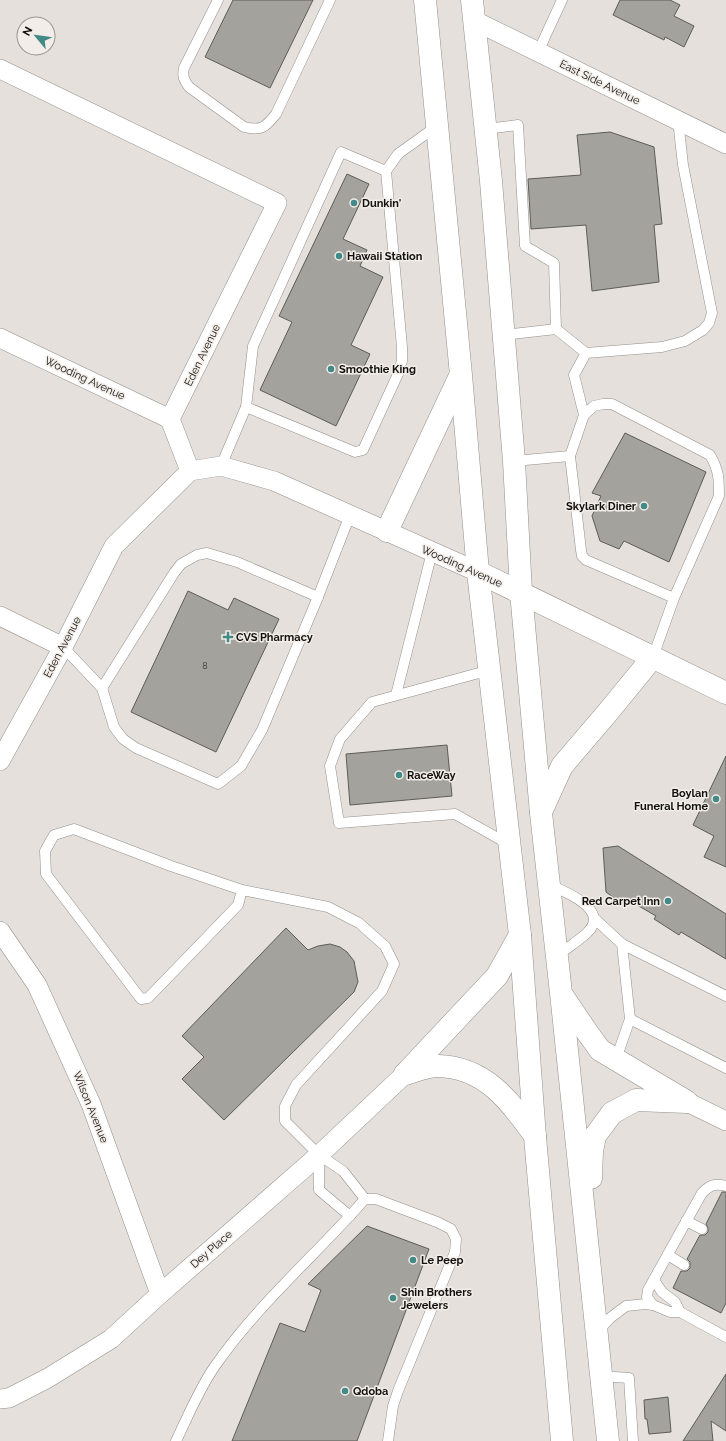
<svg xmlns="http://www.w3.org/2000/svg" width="726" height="1441" font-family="Raleway,sans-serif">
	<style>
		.building { fill: #a4a29c; stroke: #5e5c57 }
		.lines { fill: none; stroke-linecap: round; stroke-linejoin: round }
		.service-casing { stroke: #948f8b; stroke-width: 11 }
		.minor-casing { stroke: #948f8b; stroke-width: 20 }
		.tertiary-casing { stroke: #948f8b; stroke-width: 23 }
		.trunk-casing { stroke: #948f8b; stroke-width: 23 }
		.service { stroke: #fff; stroke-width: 10 }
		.minor { stroke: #fff; stroke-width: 19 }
		.tertiary { stroke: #fff; stroke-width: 22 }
		.trunk { stroke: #fff; stroke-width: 22 }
		.poi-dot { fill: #428a87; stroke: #f2ede8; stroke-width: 1.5 }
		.labels { text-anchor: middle; stroke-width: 3; stroke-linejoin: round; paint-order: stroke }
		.number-label { font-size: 9px; fill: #363432 }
		.street-label { font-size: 11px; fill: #12100e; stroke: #f2ede8 }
		.poi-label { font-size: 11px; font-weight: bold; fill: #12100e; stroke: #f2ede8; text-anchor: start }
	</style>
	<rect width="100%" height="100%" fill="#e5e0db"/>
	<g class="building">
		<path d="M233 0H313L270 88 205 57Z"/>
		<path d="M620 0H670L680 5 674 16 694 26 684 47 665 37 664 40 613 15Z"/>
		<path d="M610 132 654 147 662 224 654 225 659 282 592 291 586 225 531 229 528 179 581 175 577 135Z"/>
		<path d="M347 174 369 184 343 239 367 250 360 266 383 277 351 345 370 354 336 426 260 390 292 322 279 316Z"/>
		<path d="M625 433 706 472 669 562 624 541 619 549 600 541 592 516 601 496 592 493Z"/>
		<path d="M188 591 228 610 234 598 279 619 216 752 131 712Z"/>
		<path d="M447 745 452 796 350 805 346 754Z"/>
		<path d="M726 756V867L704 857 714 836 693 825Z"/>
		<path d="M618 846 726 914V959L681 932 679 935 654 919 656 916 625 898 622 904 606 892 603 848Z"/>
		<path d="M286 928 308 950 318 946 330 944 340 947 347 952 354 961 358 982 354 992 224 1120 182 1079 204 1057 182 1036Z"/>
		<path d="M722 1192H726V1303L721 1313 673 1288 681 1271H687L690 1268V1262L687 1259 700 1235H705L708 1232V1228L706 1224Z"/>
		<path d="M367 1226 429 1249 357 1441H232L280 1323 305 1332 321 1290 308 1284Z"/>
		<path d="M726 1374V1431L711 1421 713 1441H683Z"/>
		<path d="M668 1397 671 1432 649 1434 647 1419H645L644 1400Z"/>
	</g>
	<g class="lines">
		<g class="service-casing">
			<g id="service">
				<path d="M218 0 184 68C182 76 184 80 189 87L244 127C261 131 265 128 276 114L330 0"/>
				<path d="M538 52 562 0"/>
				<path d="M486 129 518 125 525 246 554 263 556 329 586 353"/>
				<path d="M504 335 556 329"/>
				<path d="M246 407 253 346 341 152 386 171"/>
				<path d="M584 415 574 375 586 353 662 347 685 341 703 330 709 323 712 313 683 165 678 120"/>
				<path d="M514 461 570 456"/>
				<path d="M221 466 246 407 355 452 363 450 398 374 402 361V347L386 171 398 154 437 126"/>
				<path d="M63 647 102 688 114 727 123 739 136 748 218 784 241 766 262 730 318 597 350 515"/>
				<path d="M653 657 674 598 586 560 582 556 581 550 570 456 584 415 594 406 603 404H612L710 455C719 470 719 479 719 496L674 598"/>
				<path d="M490 670 372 702 340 739 330 766 339 823 455 814 510 845"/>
				<path d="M102 688 174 573 181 564 197 555 207 553 237 562 318 597"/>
				<path d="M396 695 432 552"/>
				<path d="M550 885C566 892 611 910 587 933 578 941 567 948 557 956"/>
				<path d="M242 890 238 905 148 998 141 999 46 874 45 851 54 835 74 829 171 866 242 890 328 907 359 923 385 946 394 964 382 991 296 1085 285 1106V1121L319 1155 343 1171 365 1199"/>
				<path d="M594 918 622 944 630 1019 616 1059"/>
				<path d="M622 944 726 996"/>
				<path d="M630 1019 726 1068"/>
				<path d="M319 1155V1190L350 1216"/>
				<path d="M686 1221 702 1229"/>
				<path d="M668 1255 684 1265"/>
				<path d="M654 1280 662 1292 675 1302 680 1312"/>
				<path d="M653 1305 647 1297 648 1290 702 1193C710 1185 715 1183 726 1186"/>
				<path d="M598 1331 610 1318 626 1306 646 1304 653 1305 670 1312H680L726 1337"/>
				<path d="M601 1376 629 1378 633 1441"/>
				<path d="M176 1441C188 1416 199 1389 215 1366 258 1304 316 1255 365 1199H376L437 1222 451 1229 456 1239 455 1252 398 1391 393 1406 388 1441"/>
			</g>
		</g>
		<g class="minor-casing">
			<g id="minor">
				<path d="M475 21 726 144"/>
				<path d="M0 69 277 203 170 419 190 471 114 546 63 647 0 761"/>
				<path d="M0 338 170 419"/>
				<path d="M190 471 221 466 274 481 478 572"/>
				<path d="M0 616 63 647"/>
				<path d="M0 931 37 985 91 1104 160 1294"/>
				<path d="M687 1102 726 1121"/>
				<path d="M0 1399 9 1398 48 1378 111 1339 160 1294 319 1155 405 1074"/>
			</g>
		</g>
		<g class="tertiary-casing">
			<path id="tertiary" d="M478 572 726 693"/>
		</g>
		<g class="trunk-casing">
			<g id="trunk">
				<path d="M425 0 461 375 478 572 520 935 535 1137 562 1441"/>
				<path d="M472 0 491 181 514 461 521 592 541 813 561 993 608 1441"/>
				<path d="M387 531 460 376"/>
				<path d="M541 812 562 766 608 712 653 657"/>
				<path d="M564 998 587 1032 600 1050 684 1100"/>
				<path d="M405 1074 497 976 520 935"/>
				<path d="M405 1074C415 1071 428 1066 438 1066 485 1067 510 1101 535 1136"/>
				<path d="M591 1178 592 1151 595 1136 612 1113 636 1100 687 1102"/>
			</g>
		</g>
		<use href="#service" class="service"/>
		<use href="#minor" class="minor"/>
		<use href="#tertiary" class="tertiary"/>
		<use href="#trunk" class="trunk"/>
	</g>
	<g class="poi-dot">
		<circle cx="354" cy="203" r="4"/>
		<circle cx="339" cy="256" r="4"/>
		<circle cx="331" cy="369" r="4"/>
		<circle cx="644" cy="506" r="4"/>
		<path d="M226 631h4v4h4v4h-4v4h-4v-4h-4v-4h4z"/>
		<circle cx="399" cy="775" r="4"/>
		<circle cx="716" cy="799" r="4"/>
		<circle cx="668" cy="901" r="4"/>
		<circle cx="413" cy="1260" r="4"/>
		<circle cx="393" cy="1298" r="4"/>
		<circle cx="345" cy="1391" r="4"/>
	</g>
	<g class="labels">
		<g class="number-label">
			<text x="205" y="669">8</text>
		</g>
		<g class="street-label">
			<text transform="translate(600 82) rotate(26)" y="4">East Side Avenue</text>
			<text transform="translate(202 355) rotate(-64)" y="4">Eden Avenue</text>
			<text transform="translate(85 378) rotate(25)" y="4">Wooding Avenue</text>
			<text transform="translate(462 566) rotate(24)" y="4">Wooding Avenue</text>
			<text transform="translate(62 647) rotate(-62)" y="4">Eden Avenue</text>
			<text transform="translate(91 1107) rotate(68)" y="4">Wilson Avenue</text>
			<text transform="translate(211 1249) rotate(-41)" y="4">Dey Place</text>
		</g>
		<g class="poi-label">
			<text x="362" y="207">Dunkin'</text>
			<text x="347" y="260">Hawaii Station</text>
			<text x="339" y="373">Smoothie King</text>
			<text x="636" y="510" text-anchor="end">Skylark Diner</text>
			<text x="236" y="641">CVS Pharmacy</text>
			<text x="407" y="779">RaceWay</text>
			<text x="708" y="797" text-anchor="end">Boylan<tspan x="708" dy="13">Funeral Home</tspan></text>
			<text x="660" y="905" text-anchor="end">Red Carpet Inn</text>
			<text x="421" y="1264">Le Peep</text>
			<text x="401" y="1296">Shin Brothers<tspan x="401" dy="13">Jewelers</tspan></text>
			<text x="353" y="1395">Qdoba</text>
		</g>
	</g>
	<g transform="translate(36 36) rotate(299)"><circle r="19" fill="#f2ede8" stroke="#989591"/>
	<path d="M0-3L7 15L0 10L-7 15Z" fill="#428a87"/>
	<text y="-6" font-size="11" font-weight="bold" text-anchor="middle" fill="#12100e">N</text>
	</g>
</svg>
